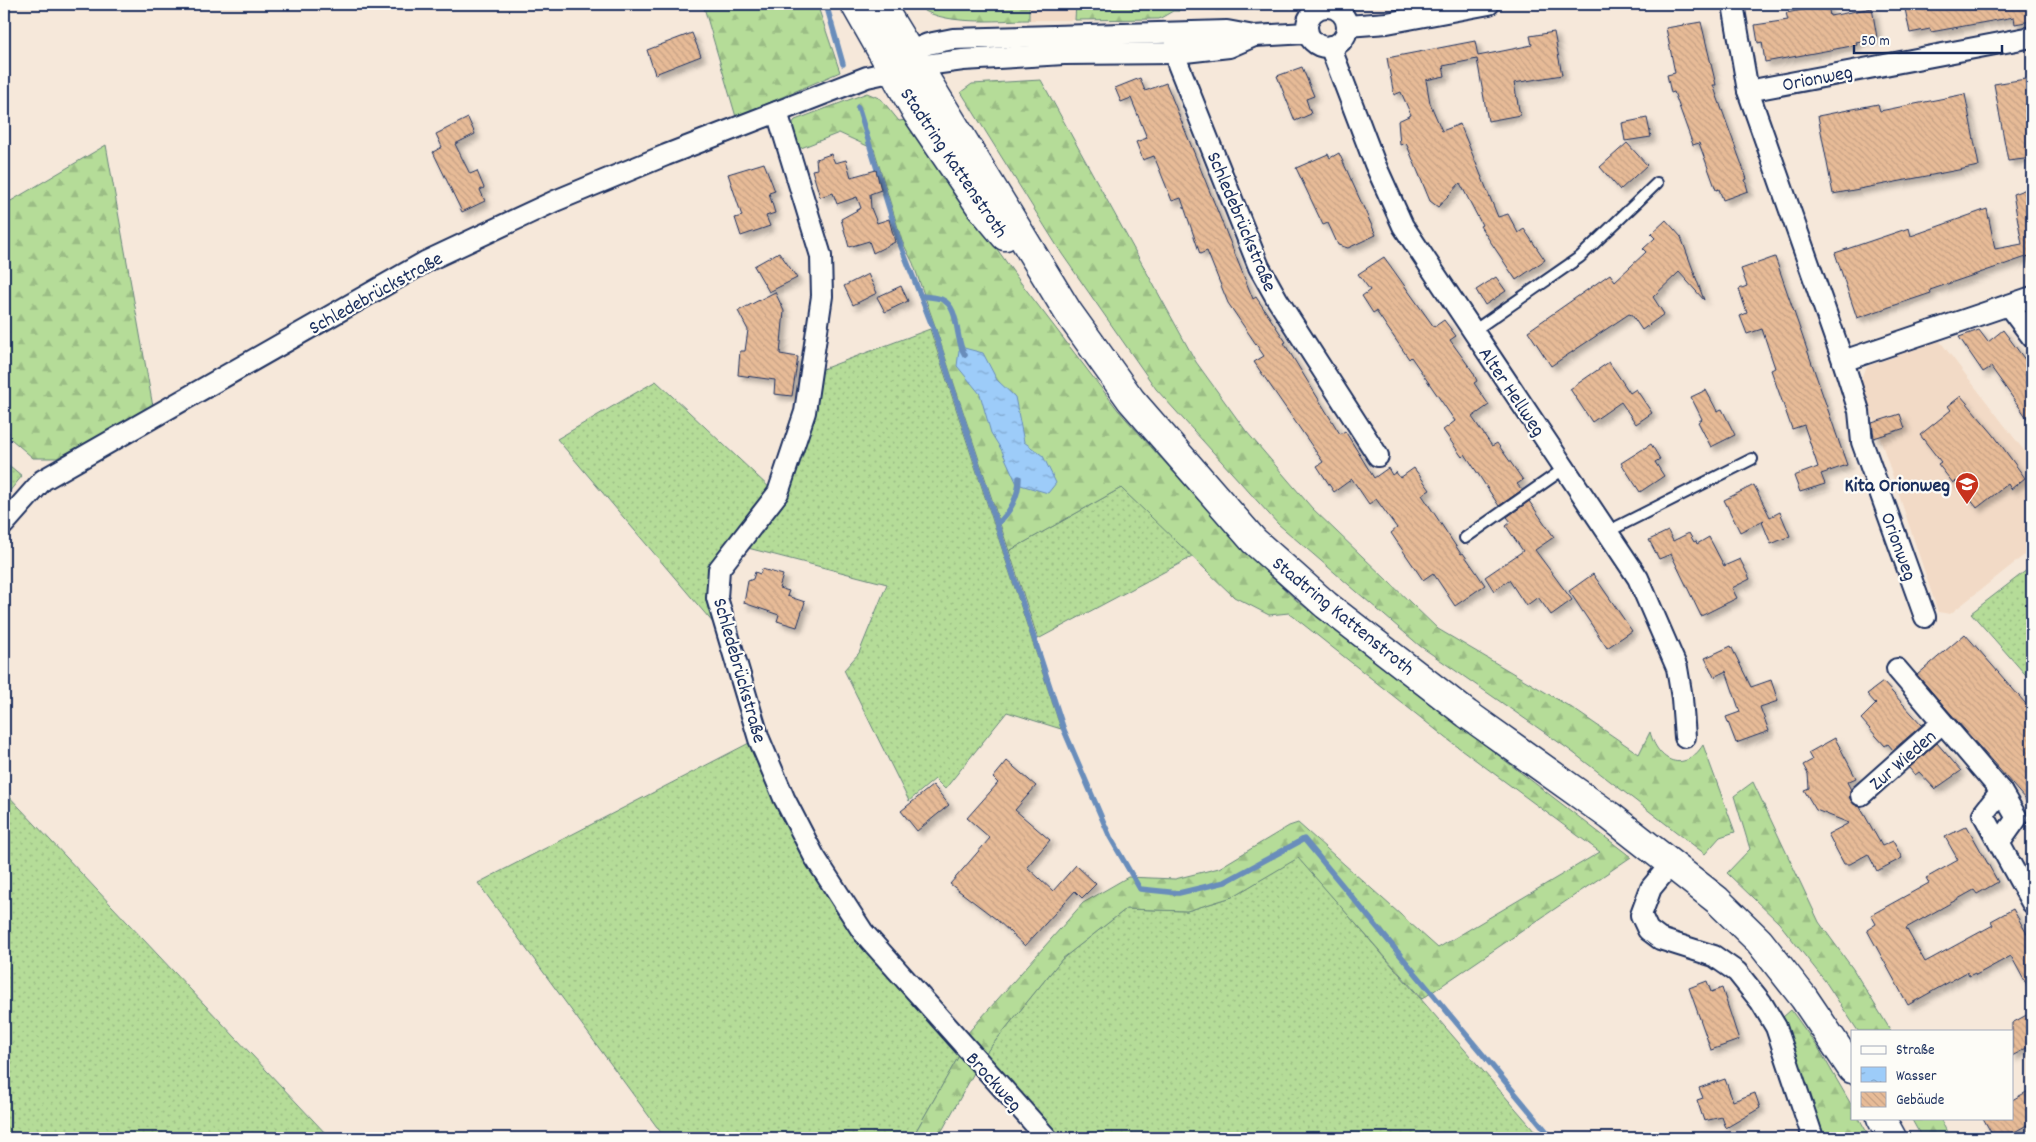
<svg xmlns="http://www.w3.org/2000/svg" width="2036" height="1142" font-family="Dekko,sans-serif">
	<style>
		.built { fill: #f2dac6 }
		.grass { fill: url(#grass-dots); stroke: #68867b }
		.forest { fill: url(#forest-firs); stroke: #68867b }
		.water { fill: url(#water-ripples); stroke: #698dbb }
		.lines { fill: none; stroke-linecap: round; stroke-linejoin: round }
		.stream { stroke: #698dbb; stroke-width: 5.5 }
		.building { fill: url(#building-back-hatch); stroke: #1b2f5e; filter: url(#shadow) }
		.service-casing { stroke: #1b2f5e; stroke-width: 14 }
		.minor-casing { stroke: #1b2f5e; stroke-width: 24 }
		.secondary-casing { stroke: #1b2f5e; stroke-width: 31 }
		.service { stroke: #fdfcf7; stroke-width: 10 }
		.minor { stroke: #fdfcf7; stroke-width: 20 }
		.secondary { stroke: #fdfcf7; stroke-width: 28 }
		.labels { text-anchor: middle; stroke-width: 4.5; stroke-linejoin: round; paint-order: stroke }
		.street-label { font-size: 20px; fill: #1b2f5e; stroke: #fdfcf7 }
		.poi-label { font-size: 20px; font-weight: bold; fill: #1b2f5e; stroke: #fdfcf7; text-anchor: end }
	</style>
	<defs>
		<pattern id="grass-dots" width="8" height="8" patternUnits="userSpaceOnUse" patternTransform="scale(1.25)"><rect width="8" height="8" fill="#b5dc98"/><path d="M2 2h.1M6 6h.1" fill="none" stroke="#9bbd85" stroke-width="1.8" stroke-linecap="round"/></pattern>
		<pattern id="forest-firs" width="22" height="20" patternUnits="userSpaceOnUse" patternTransform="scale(1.25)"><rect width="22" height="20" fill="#b5dc98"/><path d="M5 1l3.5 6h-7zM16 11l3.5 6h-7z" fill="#9bbd85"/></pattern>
		<pattern id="water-ripples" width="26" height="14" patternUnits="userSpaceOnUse" patternTransform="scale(1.25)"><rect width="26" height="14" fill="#9dccf9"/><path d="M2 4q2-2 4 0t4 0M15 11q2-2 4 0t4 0" fill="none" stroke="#7fa6cd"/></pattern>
		<pattern id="building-back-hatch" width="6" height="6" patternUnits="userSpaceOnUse" patternTransform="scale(1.25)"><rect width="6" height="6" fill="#e7bb97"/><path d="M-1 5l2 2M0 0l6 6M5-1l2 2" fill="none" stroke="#c6a185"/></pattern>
		<filter id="shadow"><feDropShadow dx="4.5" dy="4.5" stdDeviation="2.5" flood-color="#0004"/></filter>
	</defs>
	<rect width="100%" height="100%" fill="#f6e8da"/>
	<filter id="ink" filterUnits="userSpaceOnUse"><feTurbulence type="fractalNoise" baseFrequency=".02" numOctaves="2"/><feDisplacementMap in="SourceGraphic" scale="10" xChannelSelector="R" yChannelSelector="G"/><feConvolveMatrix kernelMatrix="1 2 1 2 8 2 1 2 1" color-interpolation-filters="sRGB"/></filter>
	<g filter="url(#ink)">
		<g class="built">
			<path d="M1029 4H1076L1075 20H1029Z"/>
			<path d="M1939 340 2032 461V549L1950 614 1938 612 1861 381 1863 373 1868 366Z"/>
		</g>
		<g class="grass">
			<path d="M930 329 1061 729 1007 712 945 789 935 779 909 801 844 670 859 653 887 584 744 547 820 370Z"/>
			<path d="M656 381 772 490 712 569 720 631 557 439Z"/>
			<path d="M4 461 22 476 4 498Z"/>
			<path d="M1121 488 1194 556 1038 639 1009 551Z"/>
			<path d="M2032 566V682L1971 613Z"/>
			<path d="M753 741 807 861 837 914 960 1054 912 1138H665L478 883Z"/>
			<path d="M4 791 328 1136 325 1138H4Z"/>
			<path d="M1298 857 1541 1138H1060L984 1055 1062 959 1126 909 1187 911 1232 897Z"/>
		</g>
		<g class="forest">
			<path d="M703 4H817L840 72 736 117Z"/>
			<path d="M915 4H1029V20C997 20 939 27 915 4Z"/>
			<path d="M1076 4H1177L1179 11H1173L1159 19 1075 20Z"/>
			<path d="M1214 4H1292L1290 8 1215 10Z"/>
			<path d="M1041 80 1196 362 1246 431 1312 508 1438 629 1572 708 1639 754 1650 732C1658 762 1684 774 1703 745L1735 832 1720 837 1705 854 1567 748 1420 646 1278 524 1156 389 1062 254 961 92 972 84Z"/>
			<path d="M867 93 881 99 899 121 906 120 1021 283 1118 410 1244 551 1297 601 1631 857 1422 999 1298 858 1232 897 1187 911 1126 909 1062 959 984 1055 966 1035 1083 903 1128 877 1175 879 1219 868 1289 826 1298 823 1438 948 1600 852 1450 741 1289 613 1269 615 1234 597 1121 488 1009 551 935 326 913 263 902 241 874 149 839 133 796 150 790 127 795 120Z"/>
			<path d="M106 145 153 407 57 458H33L4 433V205Z"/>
			<path d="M1753 782 1819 922 1853 969 1891 1031H1858L1825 981 1779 923 1727 873 1750 849 1734 796Z"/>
			<path d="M1791 1010 1819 1049 1852 1106V1118H1859L1870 1138H1825L1782 1018Z"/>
			<path d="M960 1054 975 1071 938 1138H912Z"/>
			<path d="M1911 1118H1940L1950 1138H1922Z"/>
		</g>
		<path class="water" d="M964 348 983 353 997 380 1015 397 1024 442 1043 456 1056 483 1048 493 1017 484 1001 449 991 433 980 394 957 366 959 350Z"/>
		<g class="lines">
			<g class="stream">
				<path d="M826 4 843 64"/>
				<path d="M858 107 899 241 933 328 1064 730 1110 837 1140 889 1179 893 1225 882 1304 839 1552 1138"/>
				<path d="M921 296C927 297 935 297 941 299 961 307 954 339 965 355"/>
				<path d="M997 524C1010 513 1019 496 1019 478"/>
			</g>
		</g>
		<g class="building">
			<path d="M1904 4H2032V13L2030 14 2031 21 2015 24 2014 17 1931 32 1930 29 1910 33Z"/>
			<path d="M1828 5 1830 16 1872 8 1877 38 1856 42 1857 45 1765 62 1762 42 1758 43 1755 25 1788 20 1786 13Z"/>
			<path d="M1701 22 1716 85H1713L1747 179 1745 180 1748 191 1723 200 1719 189 1716 190 1699 143 1693 145 1674 92 1671 93 1667 75 1675 73 1666 28Z"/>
			<path d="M1554 32 1562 75 1514 83 1520 115 1488 121 1477 59 1443 66 1445 76 1426 80 1430 103 1442 131 1460 124 1498 217 1508 214 1518 233 1524 229 1545 260 1516 280 1480 226 1482 225 1460 183 1438 207 1430 201 1406 143 1400 145 1398 121 1411 115 1401 92 1394 95 1387 58 1475 41 1478 56 1532 45 1530 36Z"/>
			<path d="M692 33 701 56 655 74 647 50Z"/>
			<path d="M1302 67 1314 96 1306 99 1311 114 1295 121 1277 76Z"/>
			<path d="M1140 78 1145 91 1166 83 1253 299 1256 297 1286 342 1284 343 1340 434 1345 431 1374 478 1388 468 1392 475 1396 472 1400 478 1414 468 1430 490 1422 495 1461 554 1463 553 1485 585 1455 606 1433 573 1423 580 1391 533 1397 528 1376 499 1369 504 1352 479 1334 492 1317 466 1323 462 1254 362 1264 356 1228 303 1207 251 1200 254 1181 198 1172 201 1154 156 1143 160 1136 142 1147 138 1131 98 1121 102 1115 88Z"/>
			<path d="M2032 78V158L2008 161 1994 84Z"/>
			<path d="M1965 94 1979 166 1833 194 1818 116 1878 104 1880 111Z"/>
			<path d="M468 118 475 134 455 144 470 174 477 171 484 188 480 190 485 201 462 212 433 152 442 147 436 134Z"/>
			<path d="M1647 118 1651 137 1625 141 1622 123Z"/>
			<path d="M1627 143 1647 165 1620 190 1600 167Z"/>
			<path d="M1339 153 1376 235 1348 248 1338 245 1328 223 1323 225 1296 168 1328 154 1330 158Z"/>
			<path d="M831 154 835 163 846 160 851 177 876 170 881 190 870 194 871 208 877 223 889 219 895 242 873 253 869 241 849 247 841 219 861 208 857 197 837 204 833 193 820 197 812 170 817 169 816 159Z"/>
			<path d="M764 163 775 191 769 193 775 213 766 216 770 226 741 236 735 218 742 216 728 174Z"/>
			<path d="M2032 187V255L1930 290 1931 293 1857 318 1835 253 1909 228 1911 236 1987 209 1995 249 2022 244 2013 194Z"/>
			<path d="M1666 220 1681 237 1704 300 1679 272 1653 297 1664 314 1642 330 1632 315 1629 314 1551 366 1528 331 1610 274 1615 281 1646 252 1643 249 1655 238 1651 234Z"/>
			<path d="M779 252 797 278 769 292 754 266Z"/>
			<path d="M1384 257 1434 327 1444 320 1456 336 1450 340 1473 372 1477 381 1474 383 1489 405 1472 417 1492 446 1497 443 1523 480 1517 484 1522 490 1499 506 1465 454 1462 457 1443 430 1455 421 1411 357 1409 359 1376 311 1373 313 1362 296 1370 290 1358 274Z"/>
			<path d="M1775 257 1847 465 1821 474 1825 484 1800 492 1794 476 1818 467 1804 425 1792 429 1771 370 1775 368 1762 329 1747 334 1740 316 1747 313 1739 289 1747 286 1741 269Z"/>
			<path d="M868 274 877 293 853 305 844 286Z"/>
			<path d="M1496 277 1506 291 1485 305 1476 290Z"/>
			<path d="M901 286 908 301 885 312 877 297Z"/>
			<path d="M775 292 784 311 780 354 798 357 792 396 774 394 775 380 738 375 740 351H745L748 330 738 311Z"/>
			<path d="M1979 330 1988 342 2003 330 2032 369V425L1991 367 1983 372 1959 337Z"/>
			<path d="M1609 362 1630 393 1636 389 1652 413 1636 424 1621 402 1592 422 1570 389Z"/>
			<path d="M1706 390 1717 411 1722 409 1735 435 1711 447 1698 422 1702 419 1691 397Z"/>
			<path d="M1961 396 1993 434 2025 478 2011 489 2008 484 1977 508 1956 481 1953 483 1938 464 1941 462 1920 435 1951 410 1948 406Z"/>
			<path d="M1900 414 1905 428 1874 438 1872 423Z"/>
			<path d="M1651 444 1660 459 1655 462 1664 476 1640 492 1621 463Z"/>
			<path d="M1754 485 1770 517 1780 512 1790 536 1771 544 1762 522 1764 520 1740 532 1724 500Z"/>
			<path d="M1529 501 1554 537 1535 550 1572 600 1551 615 1538 597 1526 606 1509 580 1494 591 1485 577 1523 551 1506 526 1511 522 1507 517Z"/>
			<path d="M1668 531 1673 541 1689 533 1694 542 1696 541 1697 544 1709 537 1724 566 1740 559 1750 579 1732 588 1737 598 1701 616 1671 554 1659 559 1649 540Z"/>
			<path d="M762 569 783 575 779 588 789 591 787 596 805 602 797 627 777 621 779 615 744 603 748 581 753 579 755 572 760 574Z"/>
			<path d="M1593 574 1632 631 1607 648 1569 591Z"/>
			<path d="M1965 634 2032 711V807L1917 675Z"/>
			<path d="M1731 646 1751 687 1771 680 1778 701 1760 707 1769 731 1736 743 1726 717 1740 712 1726 671 1714 677 1705 658Z"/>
			<path d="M1883 682 1922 725 1893 750 1888 744 1885 746 1861 719 1876 704 1867 694Z"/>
			<path d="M1835 738 1856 778 1847 782 1851 790 1849 797 1852 802 1860 807 1882 846 1893 841 1902 858 1877 871 1868 854 1850 864H1844L1828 834 1849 823 1816 810 1804 790 1809 788 1808 774 1803 765 1812 760 1808 753Z"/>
			<path d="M1937 743 1961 771 1935 789 1919 772 1915 775 1909 768Z"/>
			<path d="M1007 761 1036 786 1015 810 1050 840 1027 867 1053 891 1076 865 1096 884 1082 898 1075 891 1025 946 996 919 950 884 990 838 967 818 998 783 993 778Z"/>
			<path d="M933 785 949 805 917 831 901 811Z"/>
			<path d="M1967 826 1998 882 1977 894 1974 890 1906 928 1925 962 1993 925 1991 921 2013 909 2032 943V995L2011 956 1976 975 1975 973 1969 976 1967 972 1908 1005 1867 930 1876 924 1871 915 1929 883 1926 878 1958 860 1945 837Z"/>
			<path d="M1707 981 1711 992 1722 988 1739 1040 1711 1050 1689 988Z"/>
			<path d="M2032 1012V1045L2012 1056V1023Z"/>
			<path d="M1725 1079 1733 1101 1755 1093 1760 1108 1726 1128 1722 1117 1704 1121 1697 1100 1703 1098 1699 1088Z"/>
			<path d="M2032 1089V1122L2004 1138H1994L1983 1118H2012V1100Z"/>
		</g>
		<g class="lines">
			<g class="service-casing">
				<g id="service">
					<path d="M1472 332 1580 257 1657 183"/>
					<path d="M1607 532 1752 459"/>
					<path d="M1465 538 1565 468"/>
				</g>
			</g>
			<g class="minor-casing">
				<g id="minor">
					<path d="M1733 4 1748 91 1843 361 2032 297"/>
					<circle cx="1327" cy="27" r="20"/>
					<path d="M1347 26 1387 23 1489 4"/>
					<path d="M1175 34 1178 64 1259 267 1277 299 1378 456"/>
					<path d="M1330 46 1375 164 1403 226 1638 578 1677 668 1682 698 1685 737"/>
					<path d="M898 56 928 44 953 39 1227 31 1254 36 1307 33"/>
					<path d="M1748 91 2032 37"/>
					<path d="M777 112 821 256 822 296 805 412 778 493 719 569 717 598 759 739 784 798 814 856 863 932 1047 1138"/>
					<path d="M2008 305 2032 337"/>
					<path d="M1843 361 1859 411 1862 442 1925 617"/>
					<path d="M4 524 43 480 427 261 555 201 666 155 867 77 918 66 963 60 1064 54 1176 53 1229 47 1254 36"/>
					<path d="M1897 669 2001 791 2017 818 2000 842"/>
					<path d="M2001 791 1983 814 2032 903"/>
					<path d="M1861 795 1942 723"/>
					<path d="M1671 864 1651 888 1641 915 1648 930 1660 939 1714 956 1737 972 1761 1002 1776 1027 1813 1138"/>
				</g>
			</g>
			<g class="secondary-casing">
				<g id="secondary">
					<path d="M855 4 917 113 980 206 1005 236"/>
					<path d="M880 4 1068 312 1131 400 1254 541 1326 605 1467 714 1610 816 1717 900 1759 941 1804 998 1852 1069"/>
					<path d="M1881 1118 1892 1138"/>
				</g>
			</g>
			<use href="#service" class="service"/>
			<use href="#minor" class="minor"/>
			<use href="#secondary" class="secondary"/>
		</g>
	</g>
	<defs>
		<g id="school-pin" transform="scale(1.25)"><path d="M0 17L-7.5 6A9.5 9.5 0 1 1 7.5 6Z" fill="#c8321e" stroke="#fdfcf7"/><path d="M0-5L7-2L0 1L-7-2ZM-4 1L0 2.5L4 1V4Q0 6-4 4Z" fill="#fff"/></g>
	</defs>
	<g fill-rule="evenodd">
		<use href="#school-pin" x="1967" y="484"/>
	</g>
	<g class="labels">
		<g class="street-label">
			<text transform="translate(1817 77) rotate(-11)" y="7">Orionweg</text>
			<text transform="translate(955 162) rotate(56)" y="7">Stadtring Kattenstroth</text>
			<text transform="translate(1243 221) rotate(67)" y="7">Schledebrückstraße</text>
			<text transform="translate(375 292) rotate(-29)" y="7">Schledebrückstraße</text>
			<text transform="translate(1513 391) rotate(56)" y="7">Alter Hellweg</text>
			<text transform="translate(1900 546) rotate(70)" y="7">Orionweg</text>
			<text transform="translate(1344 615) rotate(39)" y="7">Stadtring Kattenstroth</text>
			<text transform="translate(741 670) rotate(74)" y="7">Schledebrückstraße</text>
			<text transform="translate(1902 759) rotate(-41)" y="7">Zur Wieden</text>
			<text transform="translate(995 1081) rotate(48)" y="7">Brockweg</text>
		</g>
		<g class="poi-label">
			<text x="1950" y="491">Kita Orionweg</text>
		</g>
	</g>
	<rect width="2036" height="1142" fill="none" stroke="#fdfcf7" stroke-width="20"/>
	<rect x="10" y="10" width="2016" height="1122" fill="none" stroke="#1b2f5e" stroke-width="2" filter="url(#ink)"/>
	<rect x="1851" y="1030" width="162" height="90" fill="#fdfcf7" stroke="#a3aaba"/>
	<rect x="1861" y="1046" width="25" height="8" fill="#fdfcf7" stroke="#a3aaba"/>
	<text x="1896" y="1054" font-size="15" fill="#1b2f5e">Straße</text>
	<rect x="1861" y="1067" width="25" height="15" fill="url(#water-ripples)" stroke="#a3aaba"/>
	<text x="1896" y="1080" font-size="15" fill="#1b2f5e">Wasser</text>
	<rect x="1861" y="1092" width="25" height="15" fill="url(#building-back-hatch)" stroke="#a3aaba"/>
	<text x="1896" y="1104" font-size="15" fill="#1b2f5e">Gebäude</text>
	<path d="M1854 45v8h148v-8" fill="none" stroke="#1b2f5e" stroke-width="2.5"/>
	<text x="1861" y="45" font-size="15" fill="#1b2f5e" stroke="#fdfcf7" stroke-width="4" paint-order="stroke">50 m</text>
</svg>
